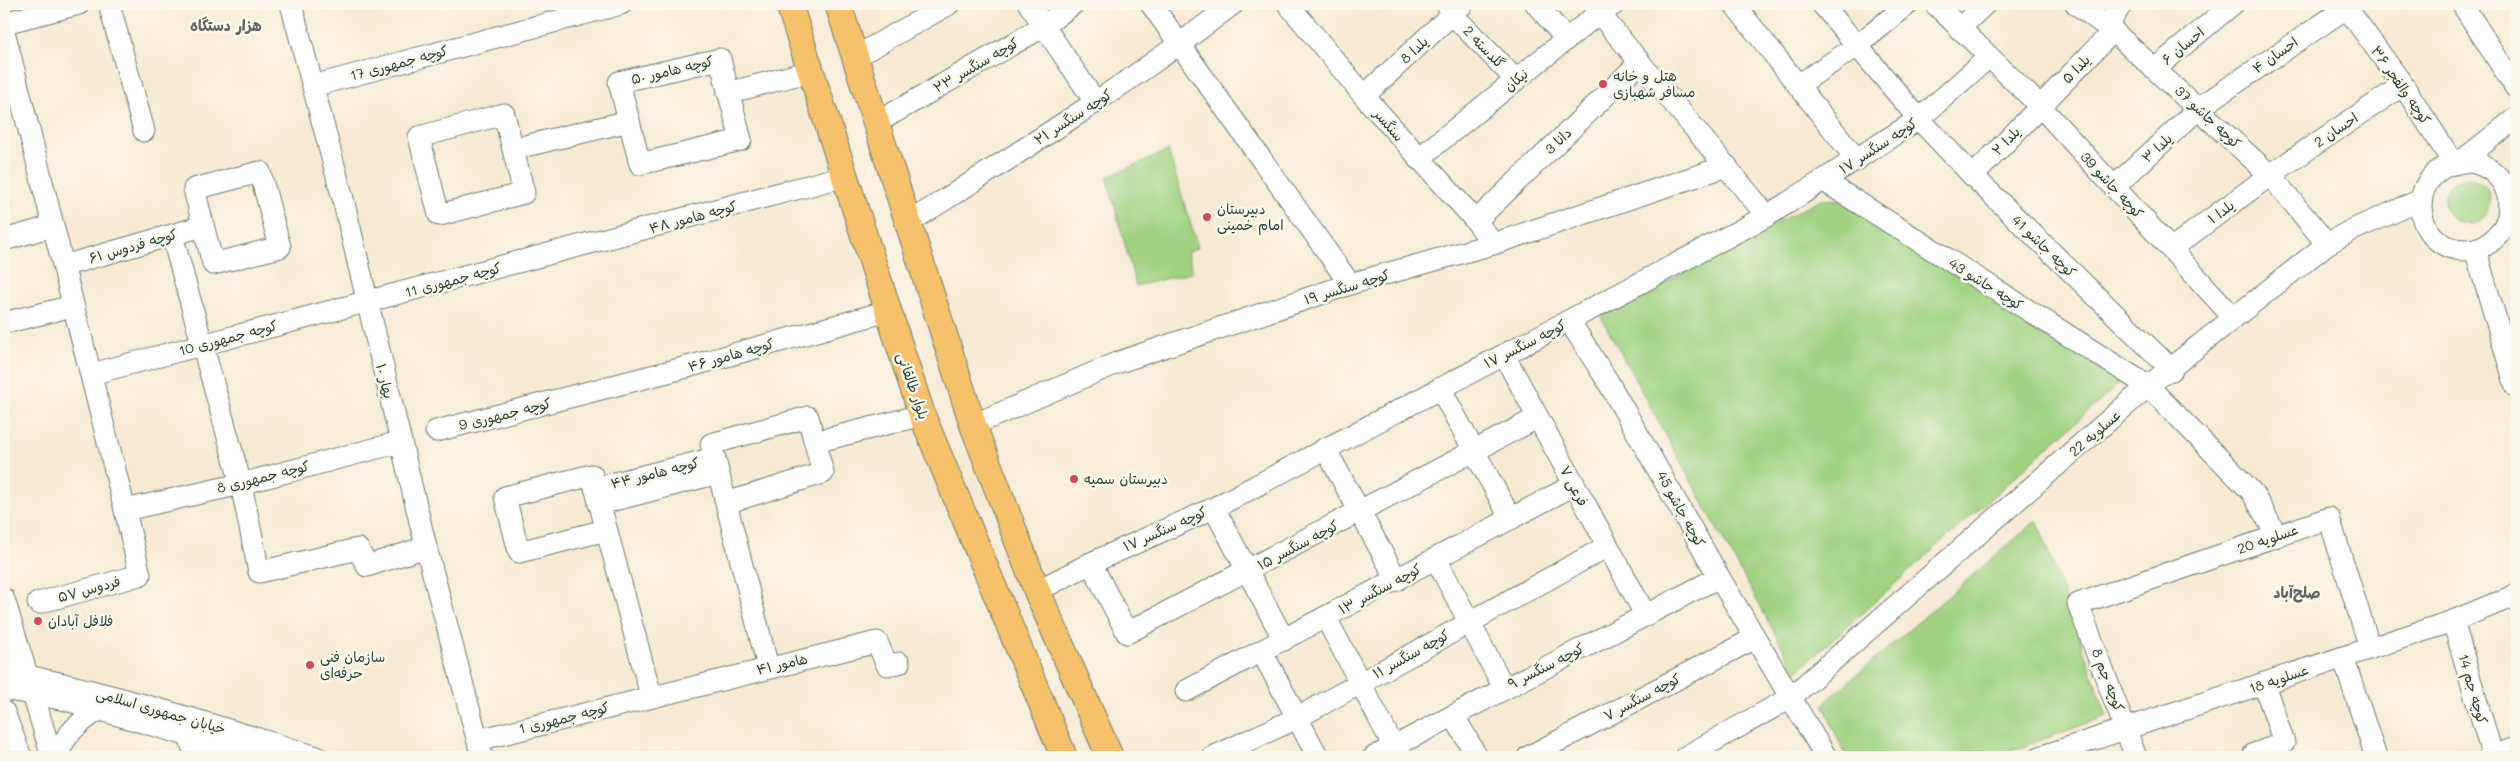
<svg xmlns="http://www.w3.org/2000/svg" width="2520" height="761" font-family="Mali,'Playpen Sans Arabic',sans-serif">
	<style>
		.green { fill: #a0d281; stroke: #60885a }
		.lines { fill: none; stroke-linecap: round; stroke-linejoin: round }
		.minor-casing { stroke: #6a7a6c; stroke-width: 23 }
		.major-casing { stroke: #6a7a6c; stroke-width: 28 }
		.minor { stroke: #fff; stroke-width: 21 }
		.major { stroke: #f5c16b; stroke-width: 26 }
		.poi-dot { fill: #d1495b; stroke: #fbf7ec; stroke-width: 2 }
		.labels { text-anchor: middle; stroke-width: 5; stroke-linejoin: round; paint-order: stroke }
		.street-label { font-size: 14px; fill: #1f3d34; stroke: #fbf7ec }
		.poi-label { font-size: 14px; fill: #1f3d34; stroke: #fbf7ec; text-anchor: start }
		.neighbourhood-label { font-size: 15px; font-weight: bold; fill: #646464; stroke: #fbf7ec }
	</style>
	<rect width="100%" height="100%" fill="#fbf7ec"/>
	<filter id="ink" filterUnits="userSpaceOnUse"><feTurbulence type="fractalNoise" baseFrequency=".02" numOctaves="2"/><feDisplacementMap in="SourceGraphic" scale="10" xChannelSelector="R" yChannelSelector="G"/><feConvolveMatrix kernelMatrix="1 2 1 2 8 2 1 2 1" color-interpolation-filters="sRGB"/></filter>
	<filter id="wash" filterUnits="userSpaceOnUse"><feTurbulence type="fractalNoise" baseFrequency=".0096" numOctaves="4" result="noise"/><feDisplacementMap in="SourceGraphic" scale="20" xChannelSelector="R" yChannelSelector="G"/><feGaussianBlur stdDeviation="1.12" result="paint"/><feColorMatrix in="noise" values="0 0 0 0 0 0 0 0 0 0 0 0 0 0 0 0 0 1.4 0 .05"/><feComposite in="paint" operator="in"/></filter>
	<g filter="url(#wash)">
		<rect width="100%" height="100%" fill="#f6ead5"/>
		<g class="green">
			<path d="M1168 151 1198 248 1187 252 1193 272 1136 286 1107 177Z"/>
			<circle cx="2467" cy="201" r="23"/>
			<path d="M1821 199 1850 200 2121 382 1796 672 1601 317Z"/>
			<path d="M2037 520 2107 716 2003 754 1978 757H1846L1823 704Z"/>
		</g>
	</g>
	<g filter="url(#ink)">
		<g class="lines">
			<g class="minor-casing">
				<g id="minor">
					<path d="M109 4 144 131"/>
					<path d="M291 4 343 199 426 547 482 757"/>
					<path d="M1029 4 1096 103"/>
					<path d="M1151 4 1350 284"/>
					<path d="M1288 4 1364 96 1476 221 1493 244"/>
					<path d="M1447 4 1452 14 1516 80"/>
					<path d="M1536 4 1566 39"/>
					<path d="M1734 4 1857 160"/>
					<path d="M1822 4 1919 119 1973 176 2172 370"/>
					<path d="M1935 4 2040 106 2233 317"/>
					<path d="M2076 4 2113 31 2270 175 2327 244"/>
					<path d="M2462 4 2516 88"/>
					<path d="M2346 7 2403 85 2454 164"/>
					<path d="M1599 13 1767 216"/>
					<path d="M4 23 79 4"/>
					<path d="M2107 26 2122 4"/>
					<path d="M1959 29 1985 4"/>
					<path d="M4 31 125 510 140 575 38 603"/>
					<path d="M855 57 949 4"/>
					<path d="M720 59 741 140 640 164 619 82Z"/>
					<path d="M2155 69 2233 4"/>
					<path d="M1798 85 1857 46 1908 4"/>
					<path d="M313 86 621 4"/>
					<path d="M728 93 811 71"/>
					<path d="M1364 96 1463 4"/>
					<path d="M504 114 524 193 439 215 419 137Z"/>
					<path d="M876 123 1044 26 1073 4"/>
					<path d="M513 149 629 121"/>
					<path d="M1418 159 1599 13 1615 4"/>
					<circle cx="2465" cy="206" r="44"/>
					<path d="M2459 163 2516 118"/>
					<path d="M260 172 280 247 213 264 194 189Z"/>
					<path d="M1973 176 2113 31"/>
					<path d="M1824 181 2148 386 2252 492 2277 536"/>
					<path d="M2114 187 2199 108 2352 4"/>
					<path d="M1476 221 1640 62"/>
					<path d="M908 223C1018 153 1129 84 1233 4"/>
					<path d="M172 235 241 484 259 572 358 549 367 566 426 547"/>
					<path d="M4 240 53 226"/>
					<path d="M2171 249 2270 175 2403 85"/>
					<path d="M2475 249 2516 387"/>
					<path d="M63 266 203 226"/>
					<path d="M1570 322 1607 380 1719 577 1826 757"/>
					<path d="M4 323 73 306"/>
					<path d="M1504 355 1646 616"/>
					<path d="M91 374 845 176"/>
					<path d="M1440 388 1511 519"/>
					<path d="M973 425 1119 362 1350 284 1493 244 1727 166"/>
					<path d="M436 431 691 366 888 311"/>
					<path d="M815 442 922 415"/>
					<path d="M1325 448 1397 580"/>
					<path d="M595 488 715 458"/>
					<path d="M726 503 823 473 808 417 711 444C730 518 749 593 768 667"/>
					<path d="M599 504 718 473"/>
					<path d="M1214 508 1284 640"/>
					<path d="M125 510 241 484 400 442"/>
					<path d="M606 530 519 552 505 497 592 475 651 696"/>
					<path d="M1436 559 1504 688"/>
					<path d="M1091 563 1127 633 1537 418"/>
					<path d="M1037 591 1091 563 1214 508 1767 216 1919 119 1989 57"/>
					<path d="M4 599 52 757"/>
					<path d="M1326 618 1394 747"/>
					<path d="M2453 621 2493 757"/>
					<path d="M1262 652 1318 757"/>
					<path d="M2343 657 2376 757"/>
					<path d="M4 671C110 692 213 725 317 757"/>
					<path d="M4 689 66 700 262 757"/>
					<path d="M1186 691 1574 485"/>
					<path d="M4 712 21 757"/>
					<path d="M1454 716 1477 757"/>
					<path d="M188 734 196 757"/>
					<path d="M478 740 877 642 887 665 899 663"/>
					<path d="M57 757C64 734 80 722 100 709"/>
					<path d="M1213 757 1297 718 1606 547"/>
					<path d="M1374 757 1719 577"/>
					<path d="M1528 757 1755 638"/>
					<path d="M1685 757 1790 698 2148 386 2327 244 2352 230 2421 200"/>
					<path d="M2040 757 2453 621 2516 595"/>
					<path d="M2136 757 2078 604 2329 518 2370 648"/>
					<path d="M2255 757 2254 754 2284 743 2264 684"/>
					<path d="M2489 757 2516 748"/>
				</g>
			</g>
			<g class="major-casing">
				<g id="major">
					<path d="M789 4 922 415 1064 757"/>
					<path d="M838 4 973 425 1037 591 1110 757"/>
				</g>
			</g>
			<use href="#minor" class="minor"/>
			<use href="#major" class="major"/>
		</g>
	</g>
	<g class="poi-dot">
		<circle cx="1603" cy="84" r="5"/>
		<circle cx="1207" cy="217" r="5"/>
		<circle cx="1074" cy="479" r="5"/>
		<circle cx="38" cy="621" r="5"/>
		<circle cx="310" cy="665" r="5"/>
	</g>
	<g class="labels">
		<g class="street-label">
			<text transform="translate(2183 46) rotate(-40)" y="5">احسان ۶</text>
			<text transform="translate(1484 47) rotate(46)" y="5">گلدسته 2</text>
			<text transform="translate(1414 50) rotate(-43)" y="5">یلدا 8</text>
			<text transform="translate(2275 55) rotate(-35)" y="5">احسان ۴</text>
			<text transform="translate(399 63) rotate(-15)" y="5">کوچه جمهوری 17</text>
			<text transform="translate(976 65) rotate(-30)" y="5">کوچه سنگسر ۲۳</text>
			<text transform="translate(2076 69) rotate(-46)" y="5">یلدا ۵</text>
			<text transform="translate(672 70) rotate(-13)" y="5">کوچه هامور ۵۰</text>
			<text transform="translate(1516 80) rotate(-39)" y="5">نیکان</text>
			<text transform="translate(2401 85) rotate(55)" y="5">کوچه والفجر ۳۶</text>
			<text transform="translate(1073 117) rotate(-33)" y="5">کوچه سنگسر ۲۱</text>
			<text transform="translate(2208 117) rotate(43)" y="5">کوچه جاشو 37</text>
			<text transform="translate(1389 125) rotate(49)" y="5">سنگسر</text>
			<text transform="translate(2336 130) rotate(-34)" y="5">احسان 2</text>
			<text transform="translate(1558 141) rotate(-44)" y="5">دانا 3</text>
			<text transform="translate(2006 141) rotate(-46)" y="5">یلدا ۲</text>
			<text transform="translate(1878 146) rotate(-33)" y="5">کوچه سنگسر ۱۷</text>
			<text transform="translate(2157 148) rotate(-43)" y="5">یلدا ۳</text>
			<text transform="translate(2112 185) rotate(47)" y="5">کوچه جاشو 39</text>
			<text transform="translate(2221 212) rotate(-37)" y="5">یلدا ۱</text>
			<text transform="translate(693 217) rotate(-15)" y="5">کوچه هامور ۴۸</text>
			<text transform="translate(133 246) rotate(-16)" y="5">کوچه فردوس ۶۱</text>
			<text transform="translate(2044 246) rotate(44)" y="5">کوچه جاشو 41</text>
			<text transform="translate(453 280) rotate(-15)" y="5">کوچه جمهوری 11</text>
			<text transform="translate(1986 284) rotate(32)" y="5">کوچه جاشو 43</text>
			<text transform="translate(1347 287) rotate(-17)" y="5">کوچه سنگسر ۱۹</text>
			<text transform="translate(228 338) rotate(-15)" y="5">کوچه جمهوری 10</text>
			<text transform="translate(1525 344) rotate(-27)" y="5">کوچه سنگسر ۱۷</text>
			<text transform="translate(731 355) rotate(-16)" y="5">کوچه هامور ۴۶</text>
			<text transform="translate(385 381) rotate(76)" y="5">بهار ۱۰</text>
			<text transform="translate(913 386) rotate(71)" y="5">بلوار طالقانی</text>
			<text transform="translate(505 414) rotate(-14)" y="5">کوچه جمهوری 9</text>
			<text transform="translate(2095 433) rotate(-41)" y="5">عسلویه 22</text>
			<text transform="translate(655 473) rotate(-14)" y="5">کوچه هامور ۴۴</text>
			<text transform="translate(263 477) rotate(-14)" y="5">کوچه جمهوری 8</text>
			<text transform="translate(1574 486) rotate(62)" y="5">فرعی ۷</text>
			<text transform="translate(1681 509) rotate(61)" y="5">کوچه جاشو 45</text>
			<text transform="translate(1165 529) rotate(-24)" y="5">کوچه سنگسر ۱۷</text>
			<text transform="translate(2268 539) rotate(-19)" y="5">عسلویه 20</text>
			<text transform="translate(1298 545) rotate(-28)" y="5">کوچه سنگسر ۱۵</text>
			<text transform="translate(89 589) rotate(-15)" y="5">فردوس ۵۷</text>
			<text transform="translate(1380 589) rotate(-28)" y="5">کوچه سنگسر ۱۳</text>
			<text transform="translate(1411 654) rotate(-29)" y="5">کوچه سنگسر ۱۱</text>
			<text transform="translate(782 664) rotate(-13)" y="5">هامور ۴۱</text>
			<text transform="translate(1546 666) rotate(-27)" y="5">کوچه سنگسر ۹</text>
			<text transform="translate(2279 679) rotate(-19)" y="5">عسلویه 18</text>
			<text transform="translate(2108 680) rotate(69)" y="5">کوچه جم 8</text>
			<text transform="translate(2473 689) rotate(74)" y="5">کوچه جم 14</text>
			<text transform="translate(1642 697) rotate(-28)" y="5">کوچه سنگسر ۷</text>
			<text transform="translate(161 711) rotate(16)" y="5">خیابان جمهوری اسلامی</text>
			<text transform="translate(564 718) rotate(-14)" y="5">کوچه جمهوری 1</text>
		</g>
		<g class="poi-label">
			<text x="1613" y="81">هتل و خانه<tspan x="1613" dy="16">مسافر شهبازی</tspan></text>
			<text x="1217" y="214">دبیرستان<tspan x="1217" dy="16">امام خمینی</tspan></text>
			<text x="1084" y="484">دبیرستان سمیه</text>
			<text x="48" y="626">فلافل آبادان</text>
			<text x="320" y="662">سازمان فنی<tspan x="320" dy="16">حرفه‌ای</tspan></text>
		</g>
		<g class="neighbourhood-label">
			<text x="226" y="31">هزار دستگاه</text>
			<text x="2297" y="598">صلح‌آباد</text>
		</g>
	</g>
	<rect width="2520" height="761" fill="none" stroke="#fbf7ec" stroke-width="20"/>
</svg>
